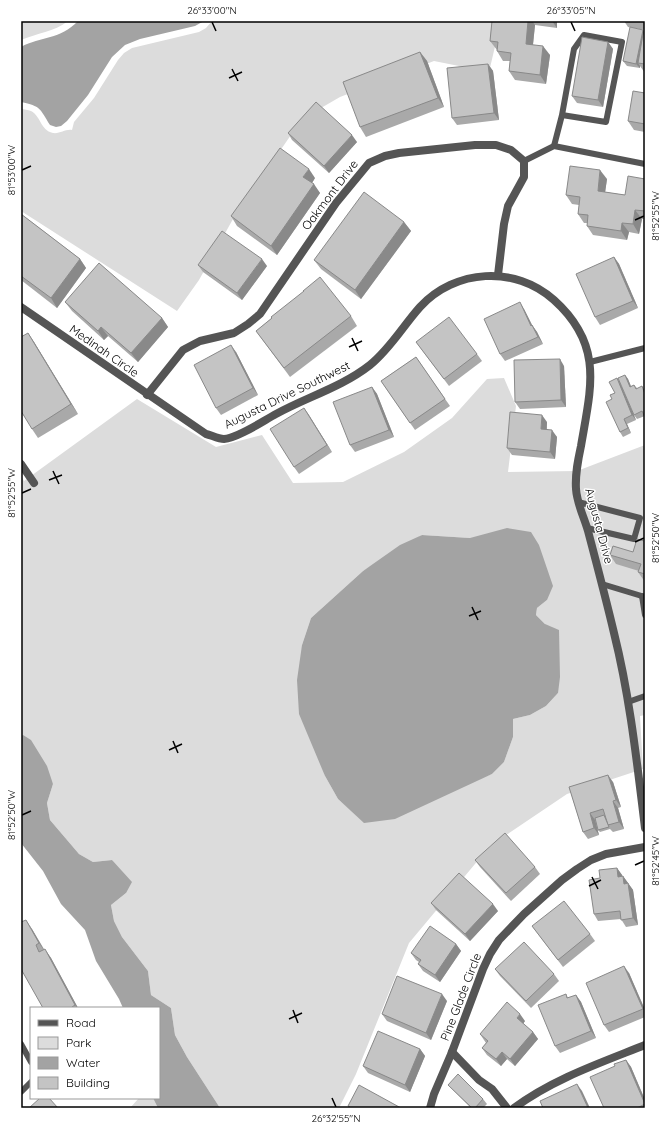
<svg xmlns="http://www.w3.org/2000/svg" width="666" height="1129" font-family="Quicksand,sans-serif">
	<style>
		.green { fill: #dcdcdc; fill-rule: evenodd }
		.water { fill: #a3a3a3 }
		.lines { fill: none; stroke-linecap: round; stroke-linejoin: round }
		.service { stroke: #555; stroke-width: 6 }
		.minor { stroke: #555; stroke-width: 8 }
		.wall { fill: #a9a9a9 }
		.shaded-wall { fill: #898989 }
		.building { fill: #c4c4c4; stroke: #898989 }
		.ticks { fill: none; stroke: #000; stroke-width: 1.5 }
		.labels { text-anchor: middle; stroke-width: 3; stroke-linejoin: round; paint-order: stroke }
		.street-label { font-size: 12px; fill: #000; stroke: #fff }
		.neatline { fill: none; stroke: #000; stroke-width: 1.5 }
		.ticks-label { font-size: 10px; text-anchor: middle; fill: #000 }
	</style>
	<rect width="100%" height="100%" fill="#fff"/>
	<g class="green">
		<path d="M21 21H68C54 32 37 33 21 40Z"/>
		<path d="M212 21H501L489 72 434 61 340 97 302 119 233 219 199 280 177 311 21 211V109C24 109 28 110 31 111 41 116 40 130 53 133 60 134 65 129 72 130L74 122 94 98 118 60 124 53 132 48 199 32 206 28Z"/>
		<path d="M504 378 516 406 508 472 577 471 645 445V715L640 716 643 769 567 794 490 846 409 943 356 1074 339 1108H220L187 1057 175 1035 171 1008 151 995 148 971 122 937 114 921 111 905 126 893 112 860 93 862 79 854 50 820 47 803 53 784 23 735 21 736V476L24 481 137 399 216 447 262 435 293 483 343 482 404 452 452 418 487 379ZM422 535 470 538 547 600 537 608 536 615 545 624 558 693 546 706 530 715 513 719V737L504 762 492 774 364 822 338 799 325 776 302 645 311 618 363 571Z"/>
		<path d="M139 1098H153L158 1108H130Z"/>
	</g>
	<g class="water">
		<path d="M78 21H204L195 26 140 39 125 45 112 57 88 95 67 121 61 126 56 127 50 125C40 109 41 106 21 102V47C41 36 60 40 78 21Z"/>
		<path d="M507 528 531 532 539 545 553 586 547 600 537 608 536 615 545 624 559 630 560 677 558 693 546 706 530 715 513 719V737L504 762 492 774 395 819 364 823 338 799 325 776 299 714 297 680 302 645 311 618 363 571 400 545 422 535 470 538Z"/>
		<path d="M23 735 31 740 47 766 53 784 47 803 50 820 79 854 93 862 112 860 132 882 126 893 111 905 114 921 122 937 148 971 151 995 171 1008 175 1035 187 1057 220 1108H158L153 1098H159V1008H123L119 999 96 961 85 930 61 904 43 871 21 843V736Z"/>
	</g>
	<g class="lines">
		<g class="service">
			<path d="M554 146 562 115 606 122 622 42 584 35 574 49 562 115"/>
			<path d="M524 161 554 146 645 164"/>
			<path d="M590 362 645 348"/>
			<path d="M578 502 640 518 634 539 587 528"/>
			<path d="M602 584 645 597"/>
			<path d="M642 596 645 615"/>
			<path d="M628 702 645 696"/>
			<path d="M21 1044 31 1062"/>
			<path d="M21 1092 31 1082"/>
		</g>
		<g class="minor">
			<path d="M21 307 206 434C211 435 218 439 224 439 238 438 263 421 276 414 307 397 342 387 370 365 390 349 403 326 420 307 455 269 515 265 554 300 604 345 591 387 581 446 578 460 575 474 576 489 577 504 584 517 588 531 597 565 606 599 614 633 630 697 637 763 645 828"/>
			<path d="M147 395 183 350 200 341 234 333 248 324 260 314 336 203 369 163 385 156 399 153 475 145H496L511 150 524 161V177L508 206 504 224 498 275"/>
			<path d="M21 464 34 483"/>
			<path d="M452 1052 479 1080 492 1089 507 1108"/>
			<path d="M430 1108 434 1094 452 1052 483 969 490 954 499 940 524 914 562 880 577 869 591 860 606 854 645 847"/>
			<path d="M514 1108C553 1079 600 1063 645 1045"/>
		</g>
	</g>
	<g class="wall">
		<path d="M492 21H557V28L535 25 533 45 550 55 546 84 515 80 509 71 510 61H503L497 51V50L490 41Z"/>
		<path d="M624 21H645V30L628 27Z"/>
		<path d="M643 30 645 33V73L640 66V68L627 66 623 61Z"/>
		<path d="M608 42 613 49 603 107 577 103 572 96Z"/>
		<path d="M420 52 427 61 444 107 366 137 360 127Z"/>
		<path d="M488 64 493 71 499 120 457 125 452 118Z"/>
		<path d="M645 93V132L634 130 628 121Z"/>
		<path d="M288 133 357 142 329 173 292 140Z"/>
		<path d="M315 178 312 183 320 193 277 255 237 226 231 216Z"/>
		<path d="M607 179 605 192 625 195 645 179V219H642L639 234 629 232 627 240 593 235 587 226V223H584L578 214 579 205 572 204 566 195Z"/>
		<path d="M21 214 80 259 86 268 57 308 21 280Z"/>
		<path d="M404 222 411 231 361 299 321 269 314 260Z"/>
		<path d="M614 257 619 264 638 308 600 325 595 317Z"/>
		<path d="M198 265 267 266 242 300 203 272Z"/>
		<path d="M65 302 162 318 168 327 138 362 108 336 104 340 72 311Z"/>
		<path d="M524 309 532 325 537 332 543 344 505 361 500 354Z"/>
		<path d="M351 316 357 326 290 377 256 331 272 318Z"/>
		<path d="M28 333 34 342 78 414 38 438 32 429Z"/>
		<path d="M416 342 477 354 482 361 449 386Z"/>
		<path d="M236 352 258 395 221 415 216 408Z"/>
		<path d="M416 357 450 406 415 430 381 381Z"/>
		<path d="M564 366 566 407 520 409 515 402Z"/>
		<path d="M625 375 628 379 631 386 634 385 637 388 645 416 637 419 634 415Z"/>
		<path d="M617 378 620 383 636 420 627 424 631 433 623 437 620 432 612 399 615 393Z"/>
		<path d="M372 387 377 394 394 437 355 452 350 445Z"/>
		<path d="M304 408 332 452 299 474 294 467Z"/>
		<path d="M547 422V429L557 437 555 459 512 455 507 448Z"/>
		<path d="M645 537V582L638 572 639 571 616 564 610 555 633 552 644 541Z"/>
		<path d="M613 782 621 807 618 808 624 829 613 832 610 829 600 832 598 830 595 820 599 835 588 839 583 832 569 787Z"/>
		<path d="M475 860 535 867 540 874 511 901 480 867Z"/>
		<path d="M617 868 622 875V876H623L633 890 638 925 626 927 621 919 598 921 594 914 600 878Z"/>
		<path d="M431 903 498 911 470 941 436 910Z"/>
		<path d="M532 926 590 934 595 941 563 967Z"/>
		<path d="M32 929 44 949 51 958 78 1008H43Z"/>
		<path d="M456 944 461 951 440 982 423 971 418 964 419 962 416 960 411 953Z"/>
		<path d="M495 969 554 974 559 981 531 1008 500 976Z"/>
		<path d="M629 973 645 1010V1017L609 1032 604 1025Z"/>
		<path d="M566 994 568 998 576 995 581 1002 596 1038 560 1053 555 1046Z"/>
		<path d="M447 1001 431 1040 387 1021 382 1014Z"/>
		<path d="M525 1021 523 1024 533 1032 538 1039 515 1066 507 1059 501 1066 487 1055 482 1048 486 1043 480 1034Z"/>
		<path d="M420 1049 425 1056 410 1092 368 1073 363 1066Z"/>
		<path d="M626 1060 631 1067 645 1100V1108H604L615 1066Z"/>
		<path d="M448 1085 483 1099 487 1104 483 1108H471Z"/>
	</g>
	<g class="shaded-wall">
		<path d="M528 21H532L535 25 532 53 526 44Z"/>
		<path d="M552 21H557V28Z"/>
		<path d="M643 30 645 33V39L638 63 640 66V68L636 64Z"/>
		<path d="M608 42 613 49 603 107 598 100Z"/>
		<path d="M543 46 550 55 546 84 540 75Z"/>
		<path d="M420 52 427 61 444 107 438 98Z"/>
		<path d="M488 64 493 71 499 120 494 113Z"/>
		<path d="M352 135 357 142 329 173 324 166Z"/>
		<path d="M309 169 315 178 310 186 303 177Z"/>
		<path d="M600 170 607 179 604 200 598 191Z"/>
		<path d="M314 184 320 193 277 255 271 246Z"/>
		<path d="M635 210 642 219 639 234 633 224Z"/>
		<path d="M404 222 411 231 361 299 355 290Z"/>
		<path d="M622 223 629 232 627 240 621 231Z"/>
		<path d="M614 257 619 264 638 308 633 301Z"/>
		<path d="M80 259 86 268 57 308 51 298Z"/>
		<path d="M262 259 267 266 242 300 237 293Z"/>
		<path d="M520 302 524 309 536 333 531 326Z"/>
		<path d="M162 318 168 327 138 362 131 353Z"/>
		<path d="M532 325 537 332 543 344 538 337Z"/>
		<path d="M101 327 108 336 104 340 98 331Z"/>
		<path d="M28 333 34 342 78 414 71 404Z"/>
		<path d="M231 345 236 352 258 395 253 388Z"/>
		<path d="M560 359 564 366 566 407 561 400Z"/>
		<path d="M625 375 628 379 633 392 630 387Z"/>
		<path d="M617 378 620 383 636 420 632 415Z"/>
		<path d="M372 387 377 394 394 437 389 430Z"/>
		<path d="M304 408 309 415 332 452 327 445Z"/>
		<path d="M542 415 547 422 546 436 541 429Z"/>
		<path d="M624 419 627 424 631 433 628 428Z"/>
		<path d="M552 430 557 437 555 459 550 452Z"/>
		<path d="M608 775 613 782 621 807 616 800Z"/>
		<path d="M613 801 618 808 624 829 619 822Z"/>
		<path d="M590 813 595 820 599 835 594 828Z"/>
		<path d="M617 868 622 875 623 884 618 877Z"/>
		<path d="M623 876 628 883 624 884Z"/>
		<path d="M628 883 633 890 638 925 633 918Z"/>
		<path d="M493 904 498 911 470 941 465 934Z"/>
		<path d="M26 920 32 929 45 952 39 943Z"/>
		<path d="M456 944 461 951 440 982 435 975Z"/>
		<path d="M45 949 51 958 78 1008H77L75 1005Z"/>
		<path d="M624 966 629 973 645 1010V1012L643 1009Z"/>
		<path d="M442 994 447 1001 431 1040 426 1033Z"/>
		<path d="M576 995 581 1002 596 1038 591 1031Z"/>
		<path d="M520 1014 525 1021 522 1025 517 1018Z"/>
		<path d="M533 1032 538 1039 515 1066 510 1059Z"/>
		<path d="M420 1049 425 1056 410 1092 405 1085Z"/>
		<path d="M502 1052 507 1059 501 1066 496 1059Z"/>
		<path d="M626 1060 631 1067 645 1100V1104Z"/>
		<path d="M577 1084 582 1091 590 1108H588Z"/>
	</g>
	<g class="building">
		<path d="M492 21H528L526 44 543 46 540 75 509 71 511 53 497 51 498 42 490 41Z"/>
		<path d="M630 27 643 30 636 64 623 61Z"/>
		<path d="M643 34H645V64L638 63Z"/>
		<path d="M582 37 608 42 598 100 572 96Z"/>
		<path d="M420 52 438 98 360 127 343 82Z"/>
		<path d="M488 64 494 113 452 118 447 68Z"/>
		<path d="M633 91 645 93V124L628 121Z"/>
		<path d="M316 102 352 135 324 166 288 133Z"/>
		<path d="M280 148 309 169 303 177 314 184 271 246 231 216Z"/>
		<path d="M570 166 600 170 598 191 625 195 628 176 645 179V211L635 210 633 224 622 223 621 231 587 226 588 215 578 214 580 197 566 195Z"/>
		<path d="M364 192 404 222 355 290 314 260Z"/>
		<path d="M21 214 80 259 51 298 21 276Z"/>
		<path d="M222 231 262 259 237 293 198 265Z"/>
		<path d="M614 257 633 301 595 317 576 274Z"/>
		<path d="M99 263 162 318 131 353 101 327 98 331 65 302Z"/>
		<path d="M320 277 351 316 284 368 256 331 272 318 271 317 304 291H303Z"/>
		<path d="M520 302 531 326 532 325 538 337 500 354 484 319Z"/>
		<path d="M449 317 477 354 444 379 416 342Z"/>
		<path d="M28 333 71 404 32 429 21 411V337Z"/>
		<path d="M231 345 253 388 216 408 194 365Z"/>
		<path d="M416 357 445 399 410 423 381 381Z"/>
		<path d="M560 359 561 400 515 402 514 360Z"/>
		<path d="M625 375 630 387 634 385 636 389 642 386 645 394V417L642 411 634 415 618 378Z"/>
		<path d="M617 378 632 415 624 419 628 428 620 432 606 402 612 399 610 395 615 393 609 382Z"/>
		<path d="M372 387 389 430 350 445 333 402Z"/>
		<path d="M304 408 327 445 294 467 270 429Z"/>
		<path d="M510 412 542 415 541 429 552 430 550 452 507 448Z"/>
		<path d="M645 537V574L638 572 641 564 610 555 613 546 633 552 637 539 644 541Z"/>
		<path d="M608 775 616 800 613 801 619 822 608 825 603 809 590 813 594 828 583 832 569 787Z"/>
		<path d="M604 815 609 827 598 830 595 818Z"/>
		<path d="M505 833 535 867 506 893 475 860Z"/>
		<path d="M617 868 618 877 623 876 624 884 628 883 633 918 621 920 620 911 594 914 589 880 600 878 599 870Z"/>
		<path d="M459 873 493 904 465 934 431 903Z"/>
		<path d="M564 901 590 934 558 960 532 926Z"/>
		<path d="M26 920 39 943 36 945 39 952 45 949 75 1005 72 1007V1008H43L21 969V922Z"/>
		<path d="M430 926 456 944 435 975 418 964 421 960 411 953Z"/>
		<path d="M524 942 554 974 526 1001 495 969Z"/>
		<path d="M624 966 643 1009 604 1025 586 983Z"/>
		<path d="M397 976 442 994 426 1033 382 1014Z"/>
		<path d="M566 994 567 998 576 995 591 1031 555 1046 538 1005Z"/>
		<path d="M507 1002 520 1014 517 1018 533 1032 510 1059 502 1052 496 1059 482 1048 488 1041 480 1034Z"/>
		<path d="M378 1031 420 1049 405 1085 363 1066Z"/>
		<path d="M626 1060 645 1104 637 1108H604L590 1077 615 1066 614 1064Z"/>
		<path d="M458 1074 483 1099 475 1108H472L448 1085Z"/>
		<path d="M577 1084 588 1108H543L540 1101Z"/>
		<path d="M359 1085 401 1108H350V1107L348 1106Z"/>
		<path d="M40 1098H49L58 1108H29Z"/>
	</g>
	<path class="ticks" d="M212 22 216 31M571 22 575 31M232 69 238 81M229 78 242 72M22 170 31 166M635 220 644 216M352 338 358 351M349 347 362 341M53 471 59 484M49 480 62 475M22 493 31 489M635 542 644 538M472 607 478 620M469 616 481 611M173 741 178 753M169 750 182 744M22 815 31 811M635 865 644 861M592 877 598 889M589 886 601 880M293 1010 298 1023M289 1019 302 1013M332 1098 336 1107"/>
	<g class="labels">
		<g class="street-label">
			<text transform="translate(330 195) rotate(-53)" y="4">Oakmont Drive</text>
			<text transform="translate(104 351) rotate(35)" y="4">Medinah Circle</text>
			<text transform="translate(287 395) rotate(-26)" y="4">Augusta Drive Southwest</text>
			<text transform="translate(599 526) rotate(75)" y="4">Augusta Drive</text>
			<text transform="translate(461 997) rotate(-69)" y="4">Pine Glade Circle</text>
		</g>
	</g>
	<rect width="666" height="1129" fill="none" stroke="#ffffff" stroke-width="44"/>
	<rect x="30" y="1007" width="130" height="92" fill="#ffffff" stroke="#999999"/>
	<rect x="38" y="1020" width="20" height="6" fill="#555555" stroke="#999999"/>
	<text x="66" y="1027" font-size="12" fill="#000000">Road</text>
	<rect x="38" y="1037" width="20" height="12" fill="#dcdcdc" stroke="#999999"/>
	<text x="66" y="1047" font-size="12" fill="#000000">Park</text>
	<rect x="38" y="1057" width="20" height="12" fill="#a3a3a3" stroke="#999999"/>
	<text x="66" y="1067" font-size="12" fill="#000000">Water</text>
	<rect x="38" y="1077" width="20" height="12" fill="#c4c4c4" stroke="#999999"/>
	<text x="66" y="1087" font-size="12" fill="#000000">Building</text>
	<rect x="22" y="22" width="622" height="1085" class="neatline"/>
	<g class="ticks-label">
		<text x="212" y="14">26°33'00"N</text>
		<text x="571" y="14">26°33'05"N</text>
		<text transform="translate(11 170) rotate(-90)" y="4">81°53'00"W</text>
		<text transform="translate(655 216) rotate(-90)" y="4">81°52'55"W</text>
		<text transform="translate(11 493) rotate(-90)" y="4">81°52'55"W</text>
		<text transform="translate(655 538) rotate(-90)" y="4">81°52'50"W</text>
		<text transform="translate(11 815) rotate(-90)" y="4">81°52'50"W</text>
		<text transform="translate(655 861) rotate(-90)" y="4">81°52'45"W</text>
		<text x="336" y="1122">26°32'55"N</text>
	</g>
</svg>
